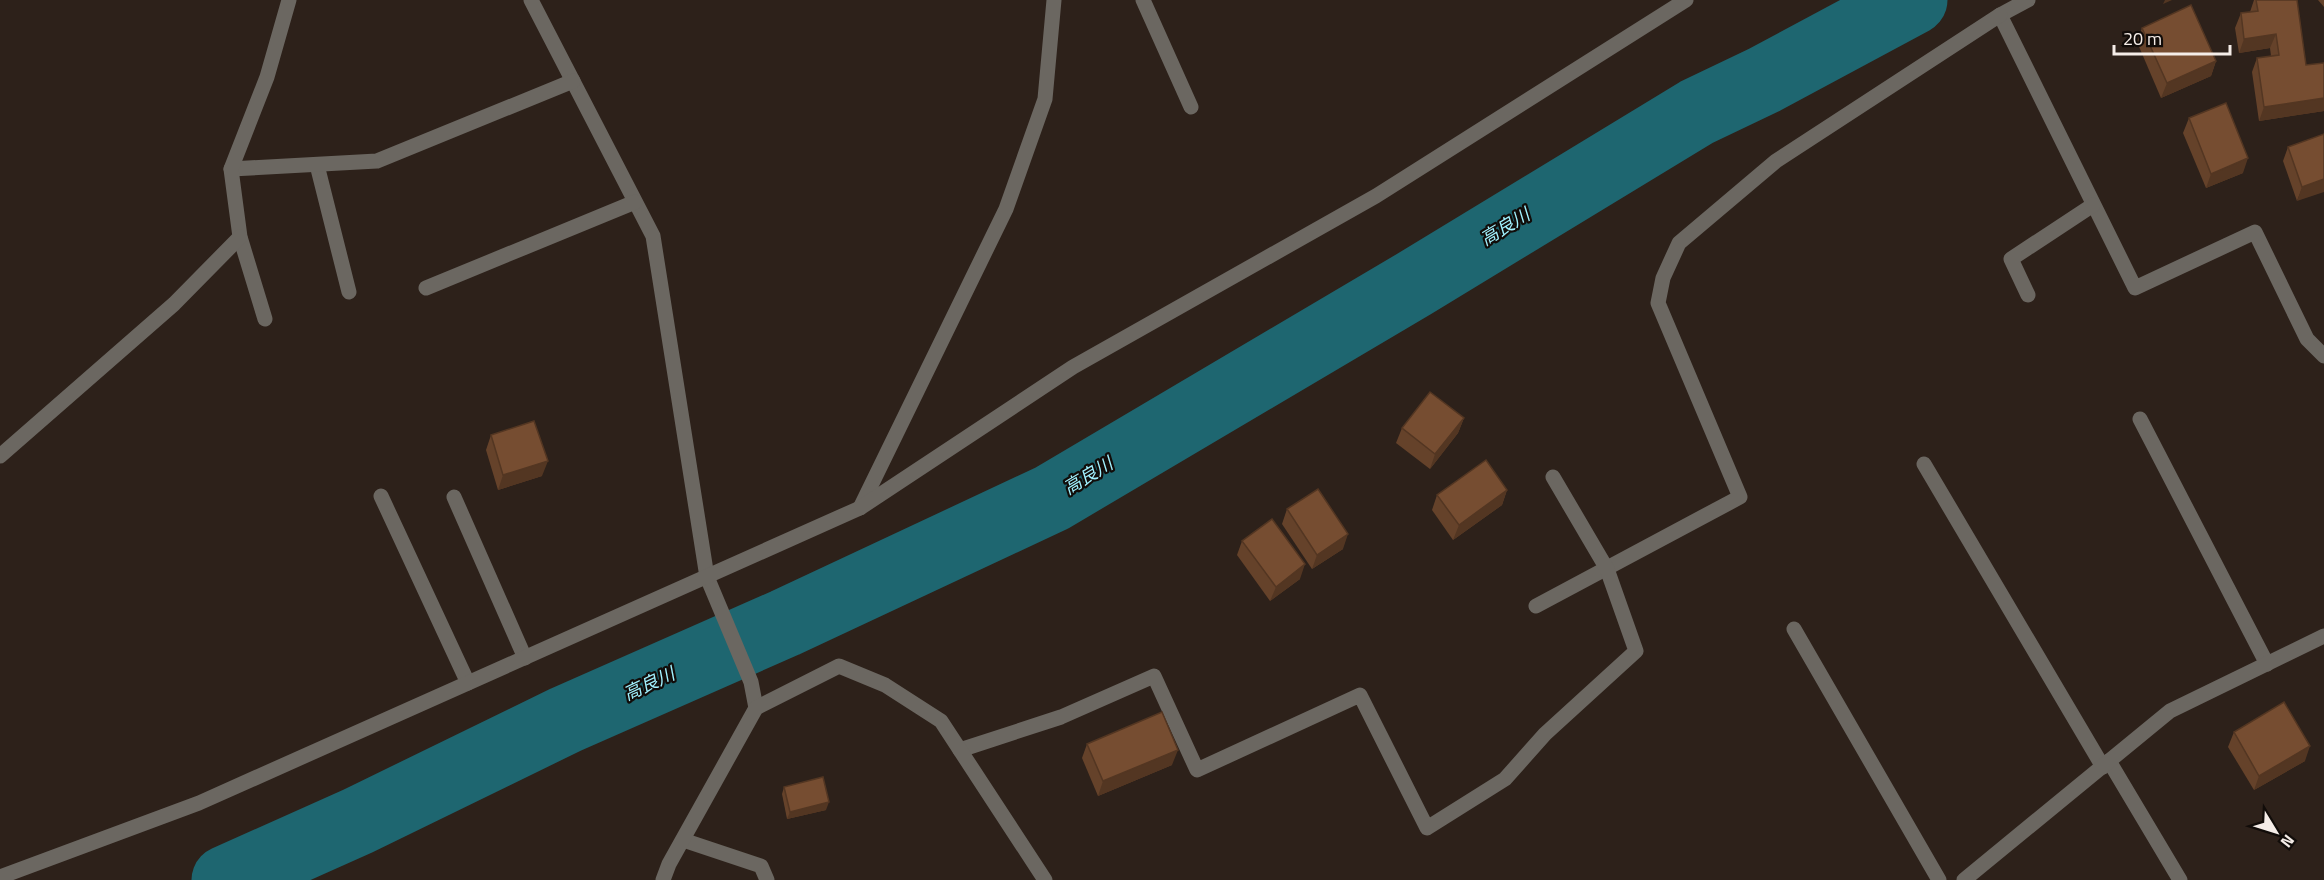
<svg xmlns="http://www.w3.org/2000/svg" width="2324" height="880" font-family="'Titillium Web','Noto Sans JP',sans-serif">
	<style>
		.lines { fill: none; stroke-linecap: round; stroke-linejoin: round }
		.river { stroke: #1e6670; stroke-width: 69 }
		.minor { stroke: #6b6761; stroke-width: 15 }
		.wall { fill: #65422a }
		.shaded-wall { fill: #533622 }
		.building { fill: #764d31; stroke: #533622; stroke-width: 1.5 }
		.labels { text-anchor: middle; stroke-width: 4.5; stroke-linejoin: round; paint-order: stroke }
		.water-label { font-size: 18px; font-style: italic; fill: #a2f2ff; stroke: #110c09 }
	</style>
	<rect width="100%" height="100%" fill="#2d211a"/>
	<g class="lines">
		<path class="river" d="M226 880 358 821 565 720 785 623 1052 498 1414 284 1697 112 1764 80 1913 0"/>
		<g class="minor">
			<path d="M531 0 653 236 707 577 751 682 756 708"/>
			<path d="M1143 0 1191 107"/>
			<path d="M2028 0 2000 15 2135 288 2255 232 2307 339 2324 356"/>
			<path d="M317 165 349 292"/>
			<path d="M231 169 377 161 573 81"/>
			<path d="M426 288 635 202"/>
			<path d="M2028 295 2011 259 2093 205"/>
			<path d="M265 319 240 237 231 169 267 77 289 0"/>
			<path d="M2140 419 2267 664"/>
			<path d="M0 456 174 304 240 237"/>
			<path d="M1924 464 2103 767"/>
			<path d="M381 496 468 683"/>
			<path d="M454 497 525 658"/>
			<path d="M860 508 1006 209 1045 99 1054 0"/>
			<path d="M1536 606 1740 497 1658 303 1663 278 1679 243 1776 161 2000 15"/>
			<path d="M1794 629 1939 880"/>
			<path d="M960 750 1061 717 1154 676 1197 770 1360 695 1427 828 1505 779 1545 734 1636 651 1607 569 1553 477"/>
			<path d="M2109 761 2180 880"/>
			<path d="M683 840 761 866 767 880"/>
			<path d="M0 877 199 803 860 508 1073 367 1376 196 1686 0"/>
			<path d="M663 880 669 864 756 708 839 666 885 685 941 721 1045 880"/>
			<path d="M1964 880 2170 711 2324 636"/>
		</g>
	</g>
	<g class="wall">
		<path d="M2254 0H2297L2306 65 2324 111 2259 121 2252 72 2257 58 2271 56 2270 48 2239 53 2235 28 2241 13 2250 12Z"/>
		<path d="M2318 0H2324V7Z"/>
		<path d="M2142 28 2216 61 2211 76 2161 98 2137 42Z"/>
		<path d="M2189 118 2243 173 2206 188 2183 133Z"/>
		<path d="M2324 134 2297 201 2283 161 2288 147Z"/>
		<path d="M1464 418 1458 433 1430 469 1396 443 1402 428Z"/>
		<path d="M491 435 542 476 498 490 486 450Z"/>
		<path d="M1507 490 1502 505 1453 540 1432 510 1437 495Z"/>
		<path d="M1287 509 1343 549 1312 569 1282 524Z"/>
		<path d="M1242 541 1300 579 1270 601 1237 555Z"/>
		<path d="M2234 732 2305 761 2254 790 2228 747Z"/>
		<path d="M1087 744 1172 765 1098 796 1082 758Z"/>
		<path d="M784 787 826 810 787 819 782 794Z"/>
	</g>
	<g class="shaded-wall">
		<path d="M2165 0H2172L2163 4Z"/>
		<path d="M2276 34 2270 48 2239 53 2244 39Z"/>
		<path d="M2216 61 2211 76 2161 98 2167 83Z"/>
		<path d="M2324 98V111L2259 121 2264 107Z"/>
		<path d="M2248 158 2243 173 2206 188 2211 174Z"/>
		<path d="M2324 179V192L2297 201 2302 187Z"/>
		<path d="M1464 418 1458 433 1430 469 1435 454Z"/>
		<path d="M548 461 542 476 498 490 503 475Z"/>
		<path d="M1507 490 1502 505 1453 540 1459 525Z"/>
		<path d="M1348 534 1343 549 1312 569 1317 555Z"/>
		<path d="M1305 564 1300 579 1270 601 1276 587Z"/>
		<path d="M2310 746 2305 761 2254 790 2259 776Z"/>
		<path d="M1178 750 1172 765 1098 796 1103 781Z"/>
		<path d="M829 802 826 810 787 819 790 812Z"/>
	</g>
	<g class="building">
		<path d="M2256 0H2297L2306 65 2324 63V98L2264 107 2257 58 2279 55 2276 34 2244 39 2241 13 2258 11Z"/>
		<path d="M2191 5 2216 61 2167 83 2142 28Z"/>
		<path d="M2226 103 2248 158 2211 174 2189 118Z"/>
		<path d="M2324 134V179L2302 187 2288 147Z"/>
		<path d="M1430 392 1464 418 1435 454 1402 428Z"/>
		<path d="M534 421 548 461 503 475 491 435Z"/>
		<path d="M1486 460 1507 490 1459 525 1437 495Z"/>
		<path d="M1318 489 1348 534 1317 555 1287 509Z"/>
		<path d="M1272 519 1305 564 1276 587 1242 541Z"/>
		<path d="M2284 702 2310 746 2259 776 2234 732Z"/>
		<path d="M1162 712 1178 750 1103 781 1087 744Z"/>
		<path d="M823 777 829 802 790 812 784 787Z"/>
	</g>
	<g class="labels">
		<g class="water-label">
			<text transform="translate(1505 227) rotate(-31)" y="6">高良川</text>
			<text transform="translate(1088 476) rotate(-31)" y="6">高良川</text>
			<text transform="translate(649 684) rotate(-25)" y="6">高良川</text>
		</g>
	</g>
	<g transform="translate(2276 832) rotate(128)" stroke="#110c09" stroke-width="4.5" paint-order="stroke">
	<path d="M0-4.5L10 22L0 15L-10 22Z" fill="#f5ede8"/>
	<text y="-9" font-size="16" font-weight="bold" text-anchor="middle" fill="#f5ede8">N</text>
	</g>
	<path d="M2114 45v9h116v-9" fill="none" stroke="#f5ede8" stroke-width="3"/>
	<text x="2123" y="45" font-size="18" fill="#f5ede8" stroke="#110c09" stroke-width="4.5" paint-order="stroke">20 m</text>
</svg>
